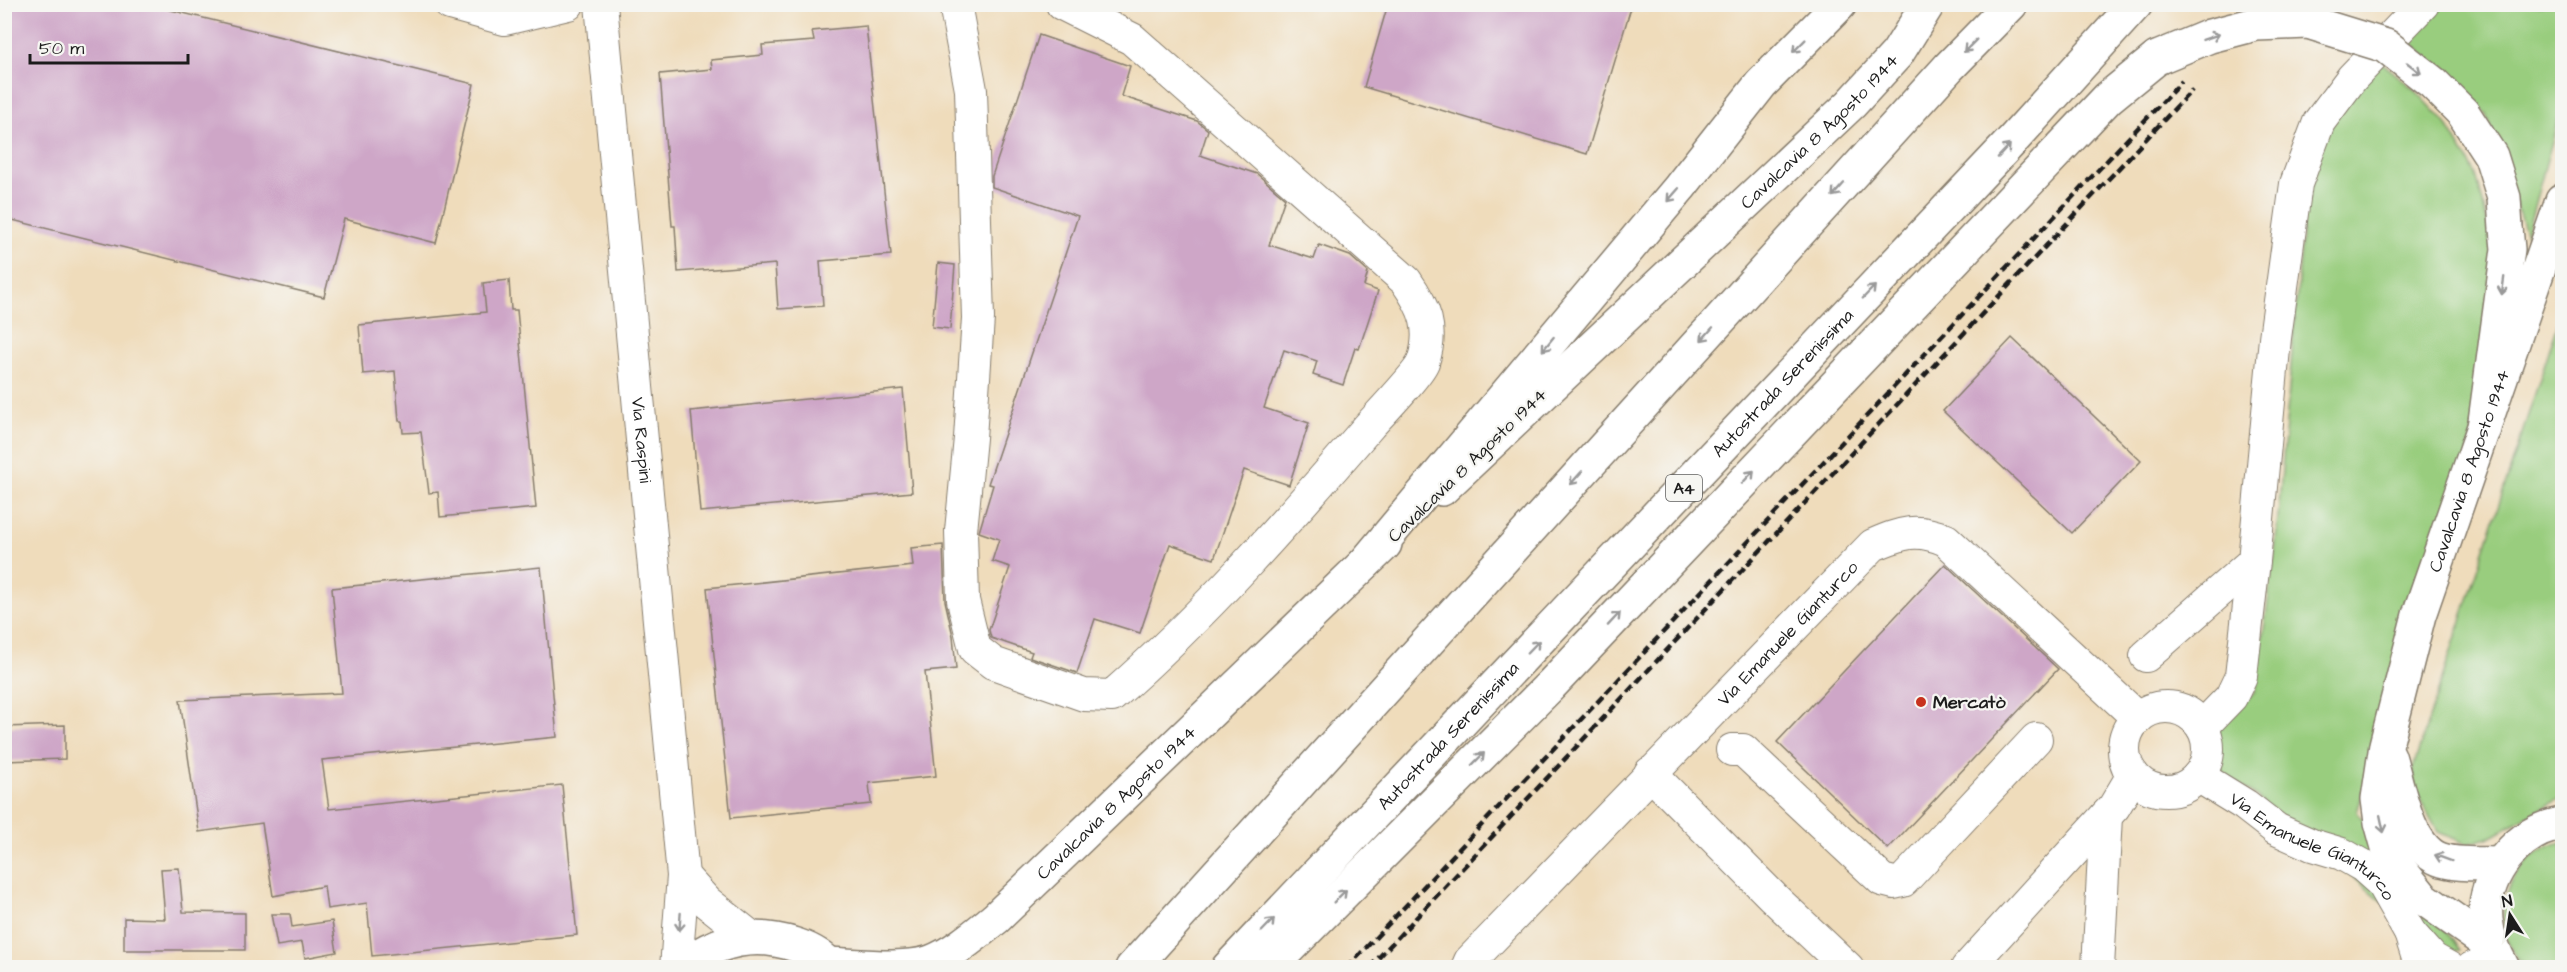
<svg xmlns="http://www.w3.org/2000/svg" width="2567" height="972" font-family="'Architects Daughter',sans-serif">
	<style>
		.green { fill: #99cd7e; stroke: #5a744d; stroke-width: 1.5 }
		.building { fill: #cea6c7 }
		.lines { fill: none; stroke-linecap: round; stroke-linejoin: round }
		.minor-casing { stroke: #867c6c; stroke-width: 34 }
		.major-casing { stroke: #867c6c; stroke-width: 36 }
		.highway-casing { stroke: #867c6c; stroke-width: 36 }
		.minor { stroke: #fff; stroke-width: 32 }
		.major { stroke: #fff; stroke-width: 33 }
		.highway { stroke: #fff; stroke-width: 33 }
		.rail { stroke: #1c1c1c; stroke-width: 4.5; stroke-dasharray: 9 4.5; stroke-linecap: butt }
		.highway-bridge-casing { stroke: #867c6c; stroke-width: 36; stroke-linecap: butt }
		.highway-bridge { stroke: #fff; stroke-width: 33 }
		.oneway { stroke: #999 }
		.poi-dot { fill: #c8321e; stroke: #f6f6f2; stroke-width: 2 }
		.labels { text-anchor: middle; stroke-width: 4.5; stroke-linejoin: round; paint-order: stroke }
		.shield { fill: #f6f6f2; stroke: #5d5d5c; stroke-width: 1.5 }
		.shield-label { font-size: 16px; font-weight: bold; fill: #1c1c1c }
		.street-label { font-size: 18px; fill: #1c1c1c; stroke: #f6f6f2 }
		.poi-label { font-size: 18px; font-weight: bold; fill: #1c1c1c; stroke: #f6f6f2; text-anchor: start }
	</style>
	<rect width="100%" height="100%" fill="#f6f6f2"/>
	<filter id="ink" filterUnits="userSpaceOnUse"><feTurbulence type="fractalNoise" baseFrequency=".0167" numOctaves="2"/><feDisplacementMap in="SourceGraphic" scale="12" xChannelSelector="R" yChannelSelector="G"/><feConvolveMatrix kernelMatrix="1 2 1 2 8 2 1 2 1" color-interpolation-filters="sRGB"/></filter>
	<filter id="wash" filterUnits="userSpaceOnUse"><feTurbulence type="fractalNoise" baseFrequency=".008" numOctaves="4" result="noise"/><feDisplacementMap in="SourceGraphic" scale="24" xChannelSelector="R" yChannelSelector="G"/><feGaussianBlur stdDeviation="1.35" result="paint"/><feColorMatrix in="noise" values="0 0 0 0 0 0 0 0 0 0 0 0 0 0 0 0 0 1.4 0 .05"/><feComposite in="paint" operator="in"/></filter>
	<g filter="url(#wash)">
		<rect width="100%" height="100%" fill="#efdcbb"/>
		<g class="green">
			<path d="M2445 5H2562V106L2526 235 2486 114 2409 40Z"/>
			<path d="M2380 61 2416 91 2445 122 2476 174 2493 247 2472 438 2357 812 2460 950 2443 954 2288 821 2218 768 2219 728 2255 692 2275 552 2306 189 2328 124Z"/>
			<path d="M2562 311V797L2488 838 2467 844 2438 832 2416 792 2413 768Z"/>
			<path d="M2562 842V967H2526C2481 928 2508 854 2562 842Z"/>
			<path d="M743 960H771L792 967H720Z"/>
		</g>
		<g id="blocks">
			<g class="building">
				<path d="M4 4H146L474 84 436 243 344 219 324 297 4 218Z"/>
				<path d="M1388 4H1632L1587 154 1364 87Z"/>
				<path d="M866 26 891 255 820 261 823 306 778 309 775 264 678 272 675 226H672L660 74 712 69 711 60 763 55 762 45 814 41 812 31Z"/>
				<path d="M1039 35 1130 66 1121 96 1197 121 1208 130 1200 155 1257 174 1285 198 1269 245 1314 259 1319 245 1350 256 1368 272 1364 286 1378 291 1359 349 1355 348 1343 385 1313 375 1317 361 1284 350 1264 408 1309 423 1289 485 1244 470 1214 559 1170 544 1140 633 1095 619 1077 673 1030 657 1032 652 991 638 989 630 1010 567 992 561 999 539 979 532 993 485 988 484 1078 216 992 187V176Z"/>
				<path d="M938 263 955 265 950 329 932 327Z"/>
				<path d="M509 280 511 310H517L536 508 440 517 438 492 429 493 421 432 403 433 402 421H399L395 371 363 374 359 325 486 312 483 283Z"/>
				<path d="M2012 338 2141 461 2072 533 1943 411Z"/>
				<path d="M903 389 912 492 700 512 691 411Z"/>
				<path d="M943 545 945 601 953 636 956 669 925 672 936 776 869 783 871 804 731 818 707 588 913 566 911 548Z"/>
				<path d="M1945 564 2058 669 1888 849 1777 742Z"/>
				<path d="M541 567 557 737 322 760 329 809 562 785 577 935 372 956 367 903 327 909 324 886 273 896 262 823 199 832 180 700 342 693 332 588Z"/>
				<path d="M65 725V759L4 761V727Z"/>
				<path d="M179 868 183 912 245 913V950H124V918L165 919 161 869Z"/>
				<path d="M271 914H290L292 927 332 921 337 952 305 958 302 942 277 946Z"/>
			</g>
		</g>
	</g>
	<g filter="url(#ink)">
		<use href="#blocks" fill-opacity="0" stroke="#867c6c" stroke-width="1.5"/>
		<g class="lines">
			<g class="minor-casing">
				<g id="minor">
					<path d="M450 4 505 19 568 4"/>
					<path id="s1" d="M601 4 683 876 676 968"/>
					<path d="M955 4 971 90 978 318 970 438 961 531 963 600 975 649 993 663 1084 695 1112 696C1206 614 1289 519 1370 425 1381 413 1419 373 1423 362 1434 329 1425 308 1406 281L1132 39 1062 4"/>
					<path d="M2146 656 2254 561 2275 338 2296 184 2319 122 2352 78 2423 4"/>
					<circle cx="2166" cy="749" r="42"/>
					<path d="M2202 727 2231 697 2241 676 2254 561"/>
					<path d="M1732 750H1743L1882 880 1894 883 1903 881 2036 739"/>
					<path d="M1650 773 1773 897 1848 968"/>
					<path id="s2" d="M2198 776 2245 805 2276 829 2312 845 2342 854 2363 866 2381 882 2410 933"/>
					<path d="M683 876 707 902 751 937"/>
					<path id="s3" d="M1467 968 1470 961 1873 545C1902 533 1916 527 1946 540L2138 718"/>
					<path d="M1967 968 2114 807 2133 775"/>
					<path d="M2098 968 2106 816"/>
					<path d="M2421 968 2410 933 2433 959 2449 968"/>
					<path d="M2472 968 2478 966 2496 954"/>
				</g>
			</g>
			<g class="major-casing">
				<g id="major">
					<path id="s4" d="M1442 489 1851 104 1897 54 1928 4"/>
					<path d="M2389 756C2398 785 2407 846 2439 859 2457 866 2481 863 2500 864"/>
					<path id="s5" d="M2491 946 2423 898 2402 872 2389 851 2381 822 2378 799 2386 745 2419 615 2562 201"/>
					<path id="s6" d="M829 964C856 965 906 971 931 962 956 952 976 934 996 918L1385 544"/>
					<path d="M681 968C716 939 754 931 796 945 808 949 823 957 832 968"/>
					<path d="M2503 968C2494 952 2488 938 2486 920 2482 875 2518 830 2562 824"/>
				</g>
			</g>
			<g class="highway-casing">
				<g id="highway">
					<path d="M2484 429 2508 249 2506 228"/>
					<path d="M1365 563 1680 187 1761 84 1840 4"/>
					<path d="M1132 968 1949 67 2011 4"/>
					<path id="s7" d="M1228 968 2009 144 2136 4"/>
					<path d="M1269 968 1551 685 2108 98 2157 58"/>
				</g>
			</g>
			<use href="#minor" class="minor"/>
			<use href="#major" class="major"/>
			<use href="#highway" class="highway"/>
			<g class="rail">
				<path d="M1347 968 2182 81"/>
				<path d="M1369 968 2192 90"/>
			</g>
			<g class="highway-bridge-casing">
				<path id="highway-bridge" d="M2157 58 2210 36 2256 24 2308 22 2386 46 2433 83 2463 113 2491 156 2504 198 2506 228"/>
			</g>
			<use href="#highway-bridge" class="highway-bridge"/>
		</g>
		<defs><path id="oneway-shaft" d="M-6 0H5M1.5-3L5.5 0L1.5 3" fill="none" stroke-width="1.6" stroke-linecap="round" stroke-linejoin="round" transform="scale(1.5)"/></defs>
		<g class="oneway">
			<use href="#oneway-shaft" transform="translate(2211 37) rotate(-19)"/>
			<use href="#oneway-shaft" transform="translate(1799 46) rotate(135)"/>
			<use href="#oneway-shaft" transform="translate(1970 46) rotate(135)"/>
			<use href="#oneway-shaft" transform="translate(2414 68) rotate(38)"/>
			<use href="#oneway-shaft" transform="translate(2004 151) rotate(-47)"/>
			<use href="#oneway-shaft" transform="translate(1838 190) rotate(132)"/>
			<use href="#oneway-shaft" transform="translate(1673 195) rotate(131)"/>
			<use href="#oneway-shaft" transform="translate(2503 286) rotate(98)"/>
			<use href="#oneway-shaft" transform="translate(1869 292) rotate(-46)"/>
			<use href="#oneway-shaft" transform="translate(1707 334) rotate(132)"/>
			<use href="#oneway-shaft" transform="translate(1548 344) rotate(129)"/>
			<use href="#oneway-shaft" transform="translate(1748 477) rotate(-47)"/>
			<use href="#oneway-shaft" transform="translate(1576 478) rotate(132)"/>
			<use href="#oneway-shaft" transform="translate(1614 619) rotate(-47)"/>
			<use href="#oneway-shaft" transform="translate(1533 647) rotate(-46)"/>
			<use href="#oneway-shaft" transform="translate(1478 759) rotate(-45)"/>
			<use href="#oneway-shaft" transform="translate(2382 824) rotate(78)"/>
			<use href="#oneway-shaft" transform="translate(2443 858) rotate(-160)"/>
			<use href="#oneway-shaft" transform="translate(1340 896) rotate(-45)"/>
			<use href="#oneway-shaft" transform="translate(680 922) rotate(94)"/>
			<use href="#oneway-shaft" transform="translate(1268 925) rotate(-46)"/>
		</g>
	</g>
	<circle class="poi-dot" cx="1921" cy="702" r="6"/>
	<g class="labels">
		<rect class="shield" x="1666" y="475" width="36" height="26" rx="4.5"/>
		<g class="shield-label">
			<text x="1684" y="494">A4</text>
		</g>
		<g class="street-label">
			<text dy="6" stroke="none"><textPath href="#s4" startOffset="520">Cavalcavia 8 Agosto 1944</textPath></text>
			<text dy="6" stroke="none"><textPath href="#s7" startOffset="806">Autostrada Serenissima</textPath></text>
			<text dy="6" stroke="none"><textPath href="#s1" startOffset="438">Via Raspini</textPath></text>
			<text transform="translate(1467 465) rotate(-44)" y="6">Cavalcavia 8 Agosto 1944</text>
			<text dy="6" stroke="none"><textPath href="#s5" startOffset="536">Cavalcavia 8 Agosto 1944</textPath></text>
			<text dy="6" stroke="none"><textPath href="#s3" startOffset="464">Via Emanuele Gianturco</textPath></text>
			<text dy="6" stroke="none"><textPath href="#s7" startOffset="320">Autostrada Serenissima</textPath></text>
			<text dy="6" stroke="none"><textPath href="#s6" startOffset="348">Cavalcavia 8 Agosto 1944</textPath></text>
			<text dy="6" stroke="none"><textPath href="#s2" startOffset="136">Via Emanuele Gianturco</textPath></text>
		</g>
		<g class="poi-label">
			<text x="1933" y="708">Mercatò</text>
		</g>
	</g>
	<rect width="2567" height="972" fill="none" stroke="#f6f6f2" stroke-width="24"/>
	<g transform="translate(2510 915) rotate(348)" stroke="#f6f6f2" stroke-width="4.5" paint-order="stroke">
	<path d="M0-4.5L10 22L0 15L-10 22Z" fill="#1c1c1c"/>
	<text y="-9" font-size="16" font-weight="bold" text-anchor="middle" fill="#1c1c1c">N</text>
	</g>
	<path d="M30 54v9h158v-9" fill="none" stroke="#1c1c1c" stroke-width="3"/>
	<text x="39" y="54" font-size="18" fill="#1c1c1c" stroke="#f6f6f2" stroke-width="4.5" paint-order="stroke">50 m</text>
</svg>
